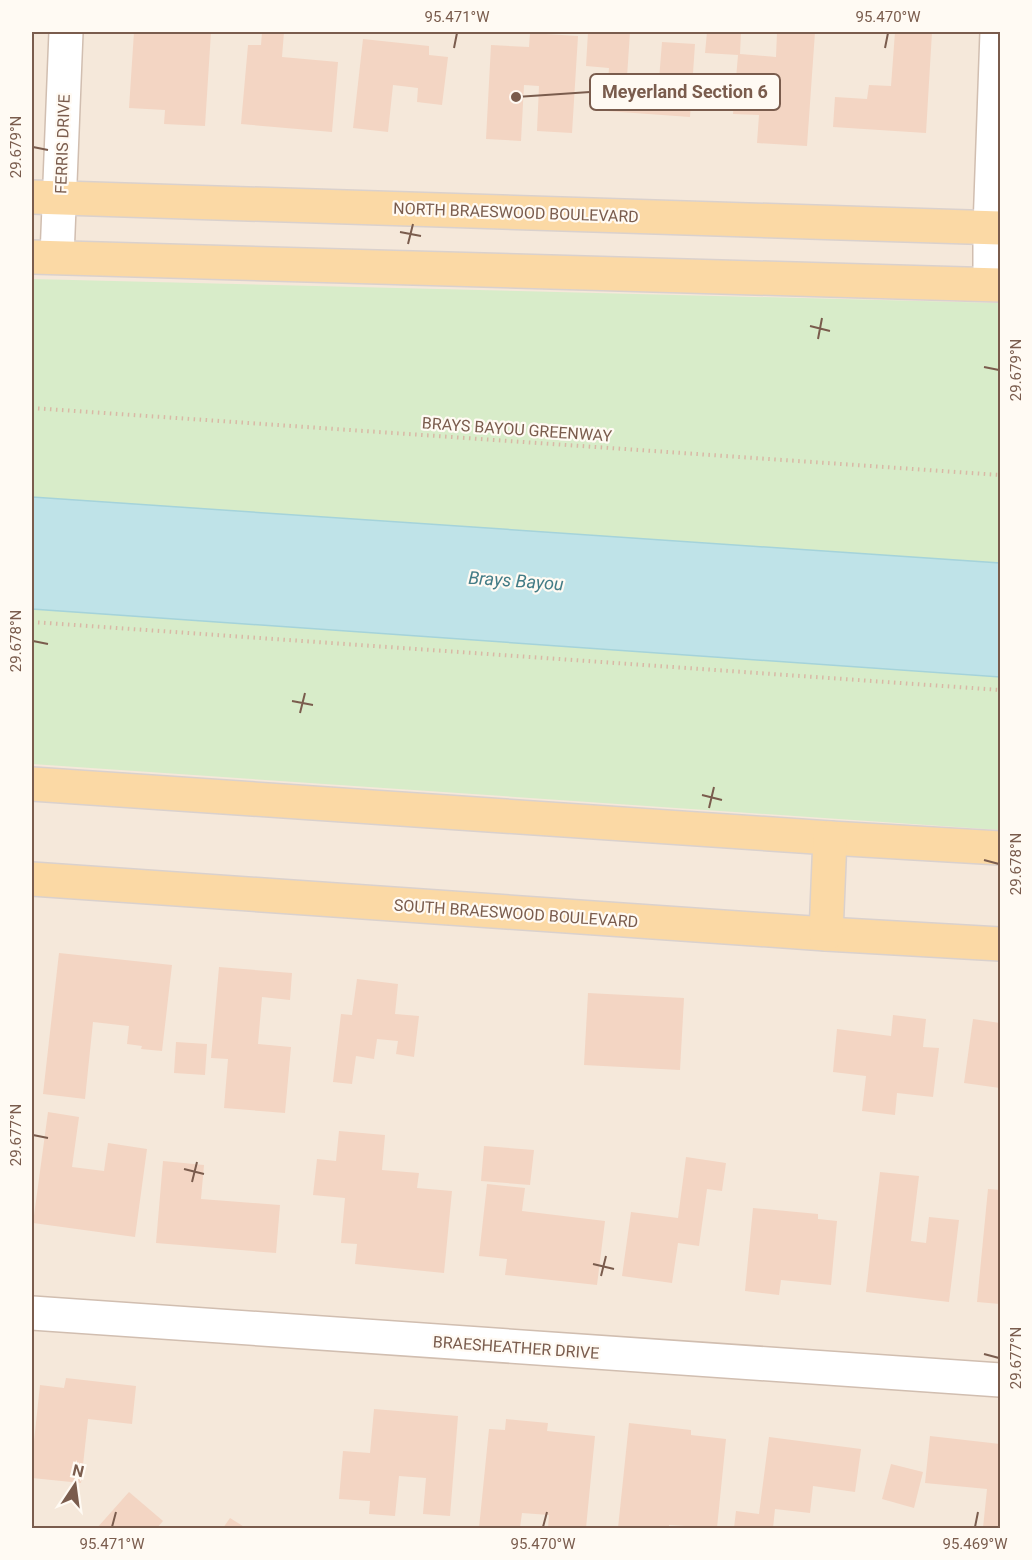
<svg xmlns="http://www.w3.org/2000/svg" width="1032" height="1560" font-family="Roboto,sans-serif">
	<style>
		.residential { fill: #f5e8da }
		.green { fill: #d8ecc9 }
		.water { fill: #bfe3e8; stroke: #a5d3da; stroke-width: 1.5 }
		.building { fill: #f3d5c3 }
		.lines { fill: none; stroke-linecap: round; stroke-linejoin: round }
		.minor-casing { stroke: #d1beb0; stroke-width: 36 }
		.major-casing { stroke: #dad1cd; stroke-width: 36 }
		.path { stroke: #d9b8a5; stroke-width: 4; stroke-dasharray: 1.5 4.5; stroke-linecap: butt }
		.minor { stroke: #fff; stroke-width: 33 }
		.major { stroke: #fbd9a5; stroke-width: 33 }
		.ticks { fill: none; stroke: #7a5c4d; stroke-width: 2 }
		.labels { text-anchor: middle; stroke-width: 4.5; stroke-linejoin: round; paint-order: stroke }
		.street-label { font-size: 16px; fill: #7a5c4d; stroke: #fffaf3 }
		.water-label { font-size: 18px; font-style: italic; fill: #437c86; stroke: #fffaf3 }
		.leader { fill: none; stroke: #7a5c4d; stroke-width: 2 }
		.callout-dot { fill: #7a5c4d; stroke: #fffaf3; stroke-width: 2 }
		.callout { fill: #fffaf3; stroke: #7a5c4d; stroke-width: 2 }
		.callout-label { font-size: 18px; text-anchor: middle; font-weight: bold; fill: #7a5c4d }
		.neatline { fill: none; stroke: #7a5c4d; stroke-width: 2 }
		.ticks-label { font-size: 15px; text-anchor: middle; fill: #7a5c4d }
	</style>
	<rect width="100%" height="100%" fill="#fdf6ec"/>
	<rect class="residential" x="32" y="32" width="968" height="1496"/>
	<path class="green" d="M32 279 1000 303V830L32 764Z"/>
	<path class="water" d="M32 497 1000 563V677L32 609Z"/>
	<g class="building">
		<path d="M134 32H211L205 126 164 124 165 110 129 108Z"/>
		<path d="M262 32H284L282 57 338 62 332 132 241 124 248 45H261Z"/>
		<path d="M588 32H630L627 77 659 80 662 42 695 44 690 117 606 111 609 68 586 66Z"/>
		<path d="M707 32H741L740 54 776 57 777 32H815L807 146 757 143 759 115 733 114 738 55 705 53Z"/>
		<path d="M895 32H932L926 133 833 127 835 97 867 99 869 85 891 86Z"/>
		<path d="M530 33 578 36 572 133 537 131 539 86 524 85 521 141 486 139 491 45 529 47Z"/>
		<path d="M363 39 429 46V55L448 57 442 105 417 102 418 88 393 85 388 132 353 128Z"/>
		<path d="M59 953 172 965 162 1051 141 1049 142 1046 127 1044 129 1026 93 1022 85 1099 43 1094Z"/>
		<path d="M219 967 292 973 290 1000 262 997 258 1044 291 1047 285 1113 224 1108 228 1059 211 1058Z"/>
		<path d="M357 979 398 984 395 1014 419 1016 414 1057 396 1054 398 1041 377 1039 374 1059 356 1056 352 1084 333 1082 341 1014 352 1015Z"/>
		<path d="M588 993 684 998 680 1070 584 1065Z"/>
		<path d="M893 1015 926 1019 923 1047 939 1048 933 1097 897 1093 895 1115 862 1111 866 1076 833 1072 837 1029 891 1036Z"/>
		<path d="M973 1019 1000 1023V1088L964 1083Z"/>
		<path d="M176 1042 207 1044 205 1075 174 1073Z"/>
		<path d="M48 1112 79 1117 72 1167 104 1171 108 1143 147 1149 135 1237 33 1223Z"/>
		<path d="M339 1131 385 1135 382 1170 419 1173 417 1188 452 1191 444 1273 355 1264 357 1244 341 1243 345 1198 313 1195 317 1159 336 1161Z"/>
		<path d="M484 1146 534 1150 530 1185 481 1181Z"/>
		<path d="M686 1157 726 1163 722 1191 707 1189 699 1246 678 1243 672 1283 622 1276 631 1212 678 1218Z"/>
		<path d="M163 1161 204 1165 201 1199 280 1205 276 1253 156 1243Z"/>
		<path d="M880 1172 919 1176 911 1241 926 1243 929 1217 959 1220 949 1302 866 1292Z"/>
		<path d="M487 1184 525 1188 522 1211 605 1221 597 1285 505 1275 507 1259 479 1256Z"/>
		<path d="M988 1189 1000 1190V1304L977 1302Z"/>
		<path d="M753 1208 818 1214V1219L837 1221 831 1285 781 1280 779 1295 745 1291Z"/>
		<path d="M66 1378 136 1386 132 1424 88 1419 81 1483 32 1478V1460L40 1385 64 1388Z"/>
		<path d="M374 1409 458 1416 450 1516 423 1514 426 1478 399 1476 395 1516 369 1514 370 1501 339 1499 343 1451 370 1453Z"/>
		<path d="M506 1419 548 1423 547 1431 595 1436 586 1528H548L549 1515 522 1513 520 1528H479L489 1429 505 1430Z"/>
		<path d="M629 1423 691 1430V1435L726 1439 717 1528 669 1525V1528H618Z"/>
		<path d="M930 1436 1000 1444V1528H983L987 1489 925 1483Z"/>
		<path d="M769 1437 861 1449 855 1492 813 1486 810 1513 775 1509 773 1528H734L736 1511 759 1514Z"/>
		<path d="M891 1464 923 1472 914 1508 882 1499Z"/>
		<path d="M129 1492 163 1521 157 1528H97Z"/>
		<path d="M230 1518 246 1528H223Z"/>
	</g>
	<g class="lines">
		<g class="minor-casing">
			<g id="minor">
				<path d="M57 257 66 32"/>
				<path d="M990 284V228L997 32"/>
				<path d="M32 1313 1000 1380"/>
			</g>
		</g>
		<g class="major-casing">
			<g id="major">
				<path d="M32 197 1000 228"/>
				<path d="M32 257 1000 285"/>
				<path d="M32 784 830 838 1000 848"/>
				<path d="M32 879 826 934 1000 944"/>
				<path d="M826 934 830 838"/>
			</g>
		</g>
		<g class="path">
			<path d="M32 408 1000 475"/>
			<path d="M32 622 1000 690"/>
		</g>
		<use href="#minor" class="minor"/>
		<use href="#major" class="major"/>
	</g>
	<path class="ticks" d="M454 48 457 33M885 48 888 33M33 147 48 150M400 232 421 236M408 244 413 224M810 326 830 331M818 339 822 318M984 367 999 370M33 641 48 644M292 701 313 705M300 713 305 693M702 795 722 800M709 808 714 787M984 860 999 864M33 1135 48 1138M184 1169 204 1174M192 1182 197 1162M593 1264 614 1269M601 1276 606 1256M984 1354 999 1358M112 1527 116 1512M543 1527 547 1512M975 1527 978 1512"/>
	<g class="labels">
		<g class="street-label">
			<text transform="translate(62 144) rotate(-88)" y="6">FERRIS DRIVE</text>
			<text transform="translate(516 212) rotate(2)" y="6">NORTH BRAESWOOD BOULEVARD</text>
			<text transform="translate(517 429) rotate(4)" y="6">BRAYS BAYOU GREENWAY</text>
			<text transform="translate(516 913) rotate(4)" y="6">SOUTH BRAESWOOD BOULEVARD</text>
			<text transform="translate(516 1347) rotate(4)" y="6">BRAESHEATHER DRIVE</text>
		</g>
		<g class="water-label">
			<text transform="translate(516 581) rotate(4)" y="6">Brays Bayou</text>
		</g>
	</g>
	<path class="leader" d="M516 97L590 92"/>
	<circle class="callout-dot" cx="516" cy="97" r="6"/>
	<rect class="callout" x="590" y="74" width="190" height="36" rx="6"/>
	<g class="callout-label">
		<text x="685" y="98">Meyerland Section 6</text>
	</g>
	<rect width="1032" height="1560" fill="none" stroke="#fffaf3" stroke-width="66"/>
	<g transform="translate(75 1485) rotate(13)" stroke="#fffaf3" stroke-width="4.5" paint-order="stroke">
	<path d="M0-4.5L10 22L0 15L-10 22Z" fill="#7a5c4d"/>
	<text y="-9" font-size="16" font-weight="bold" text-anchor="middle" fill="#7a5c4d">N</text>
	</g>
	<rect x="33" y="33" width="966" height="1494" class="neatline"/>
	<g class="ticks-label">
		<text x="457" y="22">95.471°W</text>
		<text x="888" y="22">95.470°W</text>
		<text transform="translate(16 147) rotate(-90)" y="5">29.679°N</text>
		<text transform="translate(1016 370) rotate(-90)" y="5">29.679°N</text>
		<text transform="translate(16 641) rotate(-90)" y="5">29.678°N</text>
		<text transform="translate(1016 864) rotate(-90)" y="5">29.678°N</text>
		<text transform="translate(16 1135) rotate(-90)" y="5">29.677°N</text>
		<text transform="translate(1016 1358) rotate(-90)" y="5">29.677°N</text>
		<text x="112" y="1549">95.471°W</text>
		<text x="543" y="1549">95.470°W</text>
		<text x="975" y="1549">95.469°W</text>
	</g>
</svg>
